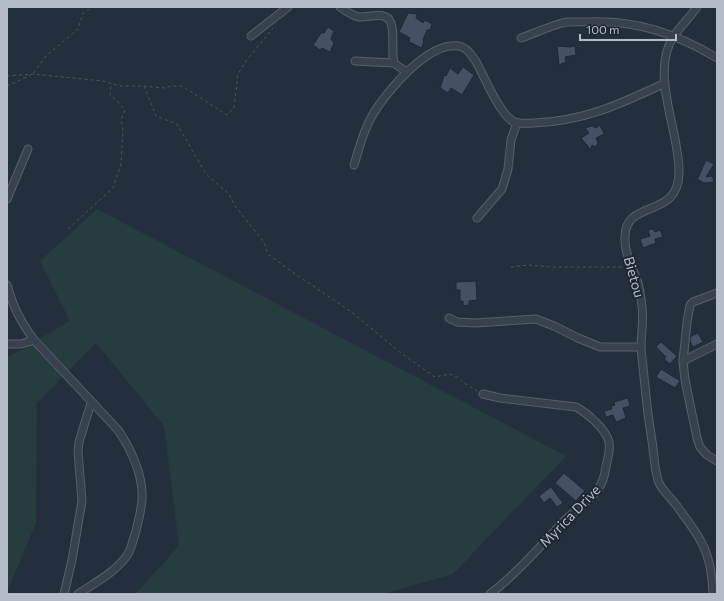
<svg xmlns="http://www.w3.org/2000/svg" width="724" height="601" font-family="Commissioner,sans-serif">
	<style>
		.green { fill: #263c3f }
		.building { fill: #455162; stroke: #1f2835 }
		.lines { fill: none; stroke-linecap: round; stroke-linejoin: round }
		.street-casing { stroke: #565f6c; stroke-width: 9 }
		.path { stroke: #44595c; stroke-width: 1; stroke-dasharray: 3 3; stroke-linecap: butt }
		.street { stroke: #38414e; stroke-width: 7 }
		.labels { text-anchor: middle; stroke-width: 4; stroke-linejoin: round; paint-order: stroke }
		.street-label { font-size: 14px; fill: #b4bcc9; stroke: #1d2633 }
	</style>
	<rect width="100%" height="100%" fill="#242f3e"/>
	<path class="green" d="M97 209 566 456 453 574 383 594H135L179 546 164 426 96 343 37 403 36 523 7 592V358L70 321 40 261Z"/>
	<g class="building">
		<path d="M408 13 417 14 416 18 423 23 425 20 432 24 430 30H427L423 40 424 41 422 48 409 42 410 38 399 32Z"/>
		<path d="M328 27 334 31 331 39 334 43 330 52 322 48 320 50 313 45 321 33H324Z"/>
		<path d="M557 46 570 47 575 46 576 55 565 57 566 62 559 65Z"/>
		<path d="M463 67 474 75 462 95 451 88 448 93 440 88 444 75 446 76 450 68 458 74Z"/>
		<path d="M600 125 604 134 596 138 598 143 595 147 592 145 591 150 581 138 589 133 585 128 592 126 596 128Z"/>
		<path d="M706 160 714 164 706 177 712 176 714 182 704 183 695 178H698Z"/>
		<path d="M653 229 655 232 660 230 663 237 655 239 656 243 643 248 640 239 650 236 648 230Z"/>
		<path d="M476 281 477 300 469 301V305L463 306V301H460V290H456V282Z"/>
		<path d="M698 333 703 342 693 347 690 341V337Z"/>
		<path d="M661 342 677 356 670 364 664 359 666 357 656 347Z"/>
		<path d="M661 369 680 381 675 388 656 377Z"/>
		<path d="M628 398 630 406 623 408 626 418 616 422 613 415 606 417 604 411 612 409 611 406 615 405 614 402Z"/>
		<path d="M564 473 585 491 576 501 555 483Z"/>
		<path d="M551 487 563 503 557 507 550 498 544 503 539 496Z"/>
	</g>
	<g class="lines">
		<g class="street-casing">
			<g id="street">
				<path d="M340 7C346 11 352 16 359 17 369 18 386 10 391 23 395 35 391 50 394 63L406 72"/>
				<path d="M697 7C690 17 680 27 673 37 650 75 679 129 679 171 680 220 625 198 625 237 624 253 633 268 638 283 640 291 641 298 642 306 644 320 641 334 641 348 642 357 643 367 644 377 646 400 649 424 653 448 654 459 655 472 659 483 663 491 671 498 677 506 688 522 703 539 708 559 712 570 712 582 713 594"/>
				<path d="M251 36 288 7"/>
				<path d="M521 38C535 33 548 27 562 23 571 21 580 22 589 22 637 20 677 34 717 58"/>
				<path d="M355 61 394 63"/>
				<path d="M354 165C359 149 363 131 372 116 385 93 431 37 462 47 468 49 471 55 475 60 484 75 497 109 511 120 517 125 527 123 534 123 585 121 620 104 665 83"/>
				<path d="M7 199 28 149"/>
				<path d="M477 218 502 189 508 169 511 140 517 123"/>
				<path d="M7 285C13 307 21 322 34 340L118 430C131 449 143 475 142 498 142 509 138 521 136 531 133 539 132 547 128 554 116 572 96 582 78 594"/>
				<path d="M717 293 693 302 690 305 687 322 683 361 685 380 697 438 700 447 707 455 717 461"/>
				<path d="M449 318 457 322 475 323 536 319 554 326 578 338 600 347H641"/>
				<path d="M7 344H21L34 340"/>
				<path d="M683 361 717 344"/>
				<path d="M483 394 500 398 576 407C587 413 606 429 609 442 610 450 608 459 606 466 605 475 602 485 596 492 586 504 571 513 560 525 538 549 516 574 490 594"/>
				<path d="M64 594 72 560 82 501 78 452 79 442 91 403"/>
			</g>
		</g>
		<g class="path">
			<path d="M7 76 33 74 103 81 120 86H144L164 88 171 86H182L227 115 234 108 238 74 246 61 273 28"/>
			<path d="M7 86 33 74 46 56 78 29 83 13 90 9V7"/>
			<path d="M144 86 156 116 177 124 206 174 229 194 235 206 264 242 268 254 291 271 353 313 401 353 435 377 450 374 459 378 464 383 477 391"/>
			<path d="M68 229 113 188 121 164 123 129 121 120 125 110 117 101 110 95 111 84"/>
			<path d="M511 267 528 265 551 267H624"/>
		</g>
		<use href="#street" class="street"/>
	</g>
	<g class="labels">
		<g class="street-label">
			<text transform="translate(634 277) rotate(74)" y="5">Bietou</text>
			<text transform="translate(570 516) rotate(-46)" y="5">Myrica Drive</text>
		</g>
	</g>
	<rect width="724" height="601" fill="none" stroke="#b4bcc9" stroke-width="16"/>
	<path d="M580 34v6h96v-6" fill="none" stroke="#b4bcc9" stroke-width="2"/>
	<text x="586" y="34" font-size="12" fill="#b4bcc9" stroke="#1d2633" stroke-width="3" paint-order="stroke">100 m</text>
</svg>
